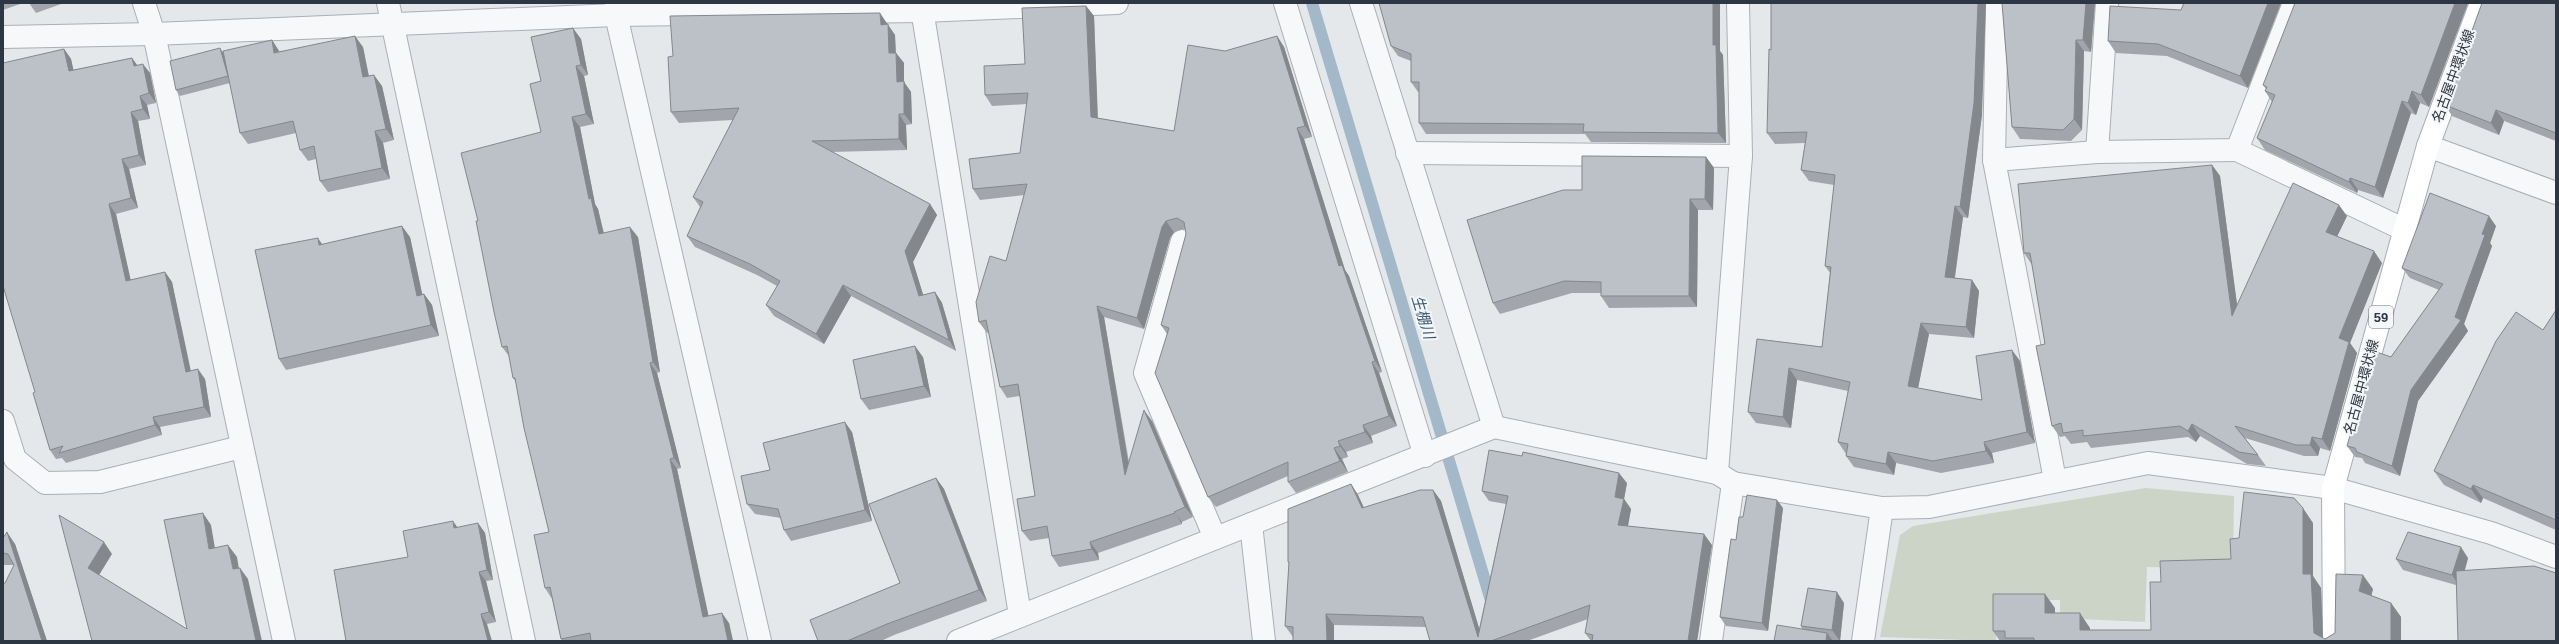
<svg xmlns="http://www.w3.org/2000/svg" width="2559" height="644" font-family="Arial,'Noto Sans JP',sans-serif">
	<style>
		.green { fill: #cbd4c6 }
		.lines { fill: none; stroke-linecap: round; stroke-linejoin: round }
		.stream { stroke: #a3b8c8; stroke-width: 12 }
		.minor-casing { stroke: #aaafb5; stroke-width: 24 }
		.major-casing { stroke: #a5adb6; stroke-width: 24 }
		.minor { stroke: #f7f8fa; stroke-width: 22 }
		.major { stroke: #fff; stroke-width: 22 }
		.wall { fill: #a2a6ac }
		.shaded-wall { fill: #84878c }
		.building { fill: #bcc1c8; stroke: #84878c }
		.labels { text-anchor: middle; stroke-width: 4; stroke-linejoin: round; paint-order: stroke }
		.shield { fill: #f4f6f8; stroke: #697079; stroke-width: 1 }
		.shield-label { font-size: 13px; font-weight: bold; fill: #2d3743 }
		.street-label { font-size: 14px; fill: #2d3743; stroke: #f4f6f8 }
		.water-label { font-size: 15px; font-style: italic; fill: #3a5974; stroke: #f4f6f8 }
	</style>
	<rect width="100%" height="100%" fill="#e5e8eb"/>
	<path class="green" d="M2146 488 2234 496 2233 569 2147 567 2145 622 2060 618V600H1996V641L1880 637 1900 535 1913 526Z"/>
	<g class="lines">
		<path class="stream" d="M1312 3 1492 604"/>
		<g class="minor-casing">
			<g id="minor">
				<path d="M144 3 154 34 284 641"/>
				<path d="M388 3 524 641"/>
				<path d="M616 3V15L760 641"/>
				<path d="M921 3 1020 615"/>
				<path d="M1285 3 1425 456"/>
				<path d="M1361 3 1494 427"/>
				<path d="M1738 3 1741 156"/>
				<path d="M1997 3 1994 160 2055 480"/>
				<path d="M3 37 154 34 616 15 922 11 1117 3"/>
				<path d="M2428 146 2556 193"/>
				<path d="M2237 150 2405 230"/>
				<path d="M2097 152 2107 3"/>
				<path d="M1407 153 1741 156 1717 473"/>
				<path d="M1994 160 2097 152 2237 150 2294 3"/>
				<path d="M1182 241 1145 373 1215 538"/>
				<path d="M3 421 15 459 45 483 100 482 241 447"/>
				<path d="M1251 524 1264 641"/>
				<path d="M958 641 1494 427 1717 473 1733 483 1882 508 1929 507 2148 463 2333 488 2491 533 2556 557"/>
				<path d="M1711 641 1733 483"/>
				<path d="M1863 641 1882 508"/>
			</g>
		</g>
		<g class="major-casing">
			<path id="major" d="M2334 641 2333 488 2428 146 2481 3"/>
		</g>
		<use href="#minor" class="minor"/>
		<use href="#major" class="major"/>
	</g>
	<g class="wall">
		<path d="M3 3H23L3 10Z"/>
		<path d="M29 3H64L36 13Z"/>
		<path d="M442 3H472L443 4Z"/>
		<path d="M1379 3H1720V51L1723 55 1726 143 1591 142 1585 134H1426L1419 123V92H1418L1411 82V61L1398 56 1391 46Z"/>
		<path d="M2002 3H2095L2091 52 2084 51 2082 130 2071 141 2020 139 2012 127Z"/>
		<path d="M2281 3 2248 88 2167 56 2116 53 2108 41 2181 10Z"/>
		<path d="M2468 3 2429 107 2420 103 2416 115 2411 113 2383 198 2358 190 2357 193 2265 150 2257 138 2272 102 2265 91 2266 89 2263 85Z"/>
		<path d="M2556 3V141L2504 121 2499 135 2452 116 2445 105Z"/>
		<path d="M1086 6 1094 16 1098 118 1174 131 1225 51 1277 36 1284 47 1312 137 1304 139 1345 270 1349 276 1382 372 1379 373 1397 426 1371 436 1373 443 1346 452 1348 457 1342 459 1348 472 1296 493 1288 482V476L1216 507 1208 497 1167 334 1161 325 1186 234 1185 229 1174 232 1170 238 1144 329 1104 317 1129 462 1152 421 1193 517 1182 522V524L1098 553 1099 560 1059 567 1052 556 1049 538 1030 541 1022 531 1035 496 1020 396 1007 398 1000 387 989 332 987 333 979 322 1006 261 1024 195 980 200 973 189 1020 153 1027 104 992 106 985 95 1025 64Z"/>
		<path d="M888 24V25L895 35 896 53 904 63V82L911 92 912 124 906 125 907 150 831 152 930 204 937 215 913 262 923 295 935 292 942 303 956 351 851 296 824 344 774 316 766 305 777 286 757 275 695 247 687 236 700 207 693 197 733 120 679 123 671 112 673 56Z"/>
		<path d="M581 39 588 75 584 76 594 124 580 127 595 204 598 209 604 233 638 237 660 372 657 373 681 468 677 469 708 616 729 623 733 641H563L561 639 552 599 545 588 549 532 516 382 513 378 509 356 502 347 478 221 541 132V81Z"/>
		<path d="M272 40 279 51 363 47 369 76 382 86 394 140 383 143 390 179 328 192 320 181 316 159 308 161 300 150 296 133 248 144 240 133 230 83 180 96 176 90 223 53Z"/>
		<path d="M64 49 71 59 73 70 132 58 137 65 150 73 156 103 147 105 150 119 138 121 146 165 129 169 138 208 116 214 130 280 165 272 172 282 190 371 205 379 211 417 160 427 162 435 66 463 62 458 56 459 50 450 35 392Z"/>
		<path d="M1982 115 1968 218 1963 217 1955 278 1972 280 1979 291 1974 338 1929 334 1918 388 1982 400 2020 361 2035 443 1992 453 1994 463 1941 473 1896 463 1894 475 1854 467 1846 456V454L1838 442 1848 391 1797 380 1791 428 1756 423 1748 412 1757 339 1822 347 1830 273 1825 266 1834 185 1809 181 1801 170 1805 143 1775 144 1767 133Z"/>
		<path d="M1706 157 1714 168 1713 210H1698L1697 307 1609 308 1601 296V293H1572L1500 314 1493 303 1582 190Z"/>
		<path d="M2212 165 2220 176 2237 305 2347 216 2337 236 2382 263 2350 343 2357 353 2330 451 2320 448 2318 456H2304L2245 438 2258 455 2266 466 2247 464 2200 436 2196 442 2188 437 2091 448 2087 442 2071 444 2065 436 2060 437 2052 426 2045 344 2032 265 2024 253Z"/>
		<path d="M2496 226 2490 243 2492 246 2464 324 2468 331 2418 401 2400 476 2365 463 2362 458 2355 457 2347 446 2391 357 2439 290 2410 278 2402 268Z"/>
		<path d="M410 237 422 294H424L432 305 439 336 286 370 279 359 322 245Z"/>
		<path d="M2556 310V530L2483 498 2481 503 2444 485 2434 471 2543 330Z"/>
		<path d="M923 357 931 397 869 410 861 399Z"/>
		<path d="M852 432 872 521 791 541 784 530 781 518 755 514 747 504 770 470Z"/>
		<path d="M936 478 944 489 987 601 894 635 881 641H818L900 583Z"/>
		<path d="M1627 483 1624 499 1631 509 1628 526 1712 545 1697 641H1591L1585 633 1588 619 1527 641H1430L1426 627 1334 625V641H1293V637L1285 626 1289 564 1288 562 1351 484 1358 495 1364 508 1433 490 1441 501 1479 629 1506 504 1489 501 1482 491Z"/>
		<path d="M1783 508 1768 631 1726 626 1720 617 1736 540 1743 517Z"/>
		<path d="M478 523 485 533 493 580 486 581 496 622 487 624 408 557 457 528Z"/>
		<path d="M2313 523V576L2321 588 2323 639H2325L2335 633 2373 589 2371 596 2391 603 2401 617V641H2000L1993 631 2055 608V613L2090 628V630H2151L2161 582 2231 559 2239 538Z"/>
		<path d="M3 538 15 544 47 641 5 583 14 565H4L3 566Z"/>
		<path d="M2468 558 2465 570 2456 585 2403 570 2396 559Z"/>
		<path d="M1844 603 1840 641 1833 640V641L1802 629 1801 626Z"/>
	</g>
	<g class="shaded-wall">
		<path d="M1713 3H1720V51L1723 55 1726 143 1718 133 1713 45Z"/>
		<path d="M1978 3H1986L1982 115 1968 218 1960 207Z"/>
		<path d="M2086 3H2095L2091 52 2083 40Z"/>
		<path d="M2268 3H2281L2248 88 2240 76Z"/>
		<path d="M2455 3H2468L2429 107 2421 95Z"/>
		<path d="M1086 6 1094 16 1098 128 1091 117Z"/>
		<path d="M880 13 895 35 896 64 889 53 881 25Z"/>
		<path d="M573 28 581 39 588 75 581 65Z"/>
		<path d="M355 36 363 47 371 88 363 77Z"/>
		<path d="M1277 36 1284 47 1312 137 1305 126Z"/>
		<path d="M272 40 279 51 274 53Z"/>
		<path d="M2076 40 2084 51 2082 130 2074 119Z"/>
		<path d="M220 48 224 54 232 82 228 76Z"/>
		<path d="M64 49 71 59 76 81 69 71Z"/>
		<path d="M896 53 904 63V82L911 92 912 124 904 114 897 82Z"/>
		<path d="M132 58 139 68 134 66Z"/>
		<path d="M143 64 150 73 156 103 149 93Z"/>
		<path d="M576 66 584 76 594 124 586 114Z"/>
		<path d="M374 75 382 86 394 140 386 129Z"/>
		<path d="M2412 91 2420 103 2416 115 2408 103Z"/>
		<path d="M140 96 147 105 150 119 143 109Z"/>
		<path d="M2402 101 2411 113 2383 198 2375 187Z"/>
		<path d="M2496 110 2504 121 2499 135 2491 123Z"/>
		<path d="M131 112 138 121 146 165 139 155Z"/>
		<path d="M899 114 906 125 907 150 899 139Z"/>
		<path d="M572 117 580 127 595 204 598 209 606 244 599 234 589 199Z"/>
		<path d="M1297 128 1304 139 1345 270 1349 276 1382 372 1375 361 1339 266Z"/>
		<path d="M375 131 383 143 390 179 382 168Z"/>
		<path d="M1706 157 1714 168 1713 210 1705 199Z"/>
		<path d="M122 159 129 169 138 208 131 198Z"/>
		<path d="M2212 165 2220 176 2240 327 2232 316Z"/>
		<path d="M2350 178 2358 190 2357 193 2349 182Z"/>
		<path d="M1690 199 1698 210 1697 307 1689 296Z"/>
		<path d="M109 204 116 214 133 290 126 281Z"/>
		<path d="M930 204 937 215 913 262 927 307 919 296 905 251Z"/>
		<path d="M2339 205 2347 216 2334 243 2326 232Z"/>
		<path d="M1955 206 1963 217 1953 289 1945 277Z"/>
		<path d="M2489 216 2496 226 2490 243 2492 246 2464 324 2468 331 2418 401 2400 476 2392 466 2411 390 2455 317 2482 234Z"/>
		<path d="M1166 221 1174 232 1170 238 1144 329 1137 318 1162 227Z"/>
		<path d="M402 226 410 237 425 307 417 296Z"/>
		<path d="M630 227 638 237 660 372 653 362Z"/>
		<path d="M318 238 326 250 319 245Z"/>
		<path d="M2374 251 2382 263 2350 343 2357 353 2330 451 2322 439 2339 338Z"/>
		<path d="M165 272 172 282 193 381 186 372Z"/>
		<path d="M1972 280 1979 291 1974 338 1966 327Z"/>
		<path d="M843 285 851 296 824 344 816 334Z"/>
		<path d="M935 292 942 303 956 351 949 340Z"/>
		<path d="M424 294 432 305 439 336 431 325Z"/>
		<path d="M1097 306 1104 317 1132 486 1125 475Z"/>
		<path d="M1921 323 1929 334 1916 398 1908 386Z"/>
		<path d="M915 346 923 357 931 397 924 386Z"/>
		<path d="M2012 350 2020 361 2035 443 2027 432Z"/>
		<path d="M1372 362 1379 373 1397 426 1389 416Z"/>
		<path d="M650 363 657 373 681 468 674 458Z"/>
		<path d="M1789 368 1797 380 1791 428 1783 417Z"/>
		<path d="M198 369 205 379 211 417 204 407Z"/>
		<path d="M1144 410 1152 421 1193 517 1185 507Z"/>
		<path d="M153 417 160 427 162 435 155 425Z"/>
		<path d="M845 422 852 432 872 521 865 510Z"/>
		<path d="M2192 424 2200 436 2196 442 2188 431Z"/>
		<path d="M1363 425 1371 436 1373 443 1365 432Z"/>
		<path d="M2312 437 2320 448 2318 456 2310 445Z"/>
		<path d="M1338 441 1346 452 1348 457 1340 446Z"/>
		<path d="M1984 442 1992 453 1994 463 1986 451Z"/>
		<path d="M1334 448 1342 459 1348 472 1340 461Z"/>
		<path d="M1888 452 1896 463 1894 475 1886 464Z"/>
		<path d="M670 459 677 469 711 627 703 617Z"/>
		<path d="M1619 473 1627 483 1624 499 1631 509 1626 536 1618 525 1615 497Z"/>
		<path d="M936 478 944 489 987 601 979 590Z"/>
		<path d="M1351 484 1358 495 1369 519 1362 508Z"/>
		<path d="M2473 485 2483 498 2481 503 2471 489Z"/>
		<path d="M1433 490 1441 501 1483 641 1478 637Z"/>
		<path d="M1777 500 1783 508 1768 631 1762 623Z"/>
		<path d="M2303 508 2313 523V576L2321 588 2323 641 2314 633 2303 574Z"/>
		<path d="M1174 512 1182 522V524L1175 513Z"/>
		<path d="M203 513 211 525 217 560 209 549Z"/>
		<path d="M453 521 460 531 454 528Z"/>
		<path d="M478 523 485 533 493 580 487 570Z"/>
		<path d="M7 532 15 544 47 641H42Z"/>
		<path d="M1704 534 1712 545 1697 641H1688Z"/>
		<path d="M104 542 112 554 96 580 88 568Z"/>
		<path d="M1090 542 1098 553 1099 560 1092 549Z"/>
		<path d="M228 545 237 557 241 581 233 569Z"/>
		<path d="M2461 547 2468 558 2460 587 2452 575Z"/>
		<path d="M240 568 248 579 262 641H256Z"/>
		<path d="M479 572 486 581 496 622 489 612Z"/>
		<path d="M2363 575 2373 589 2369 605 2359 591Z"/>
		<path d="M1837 592 1844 603 1840 641 1832 630Z"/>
		<path d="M2045 594 2055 608V628L2045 613Z"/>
		<path d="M2391 603 2401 617V641H2391Z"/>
		<path d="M722 613 729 623 733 641H728Z"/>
		<path d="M2080 613 2090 628V641L2080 630Z"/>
		<path d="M481 614 487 624 492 641H488Z"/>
		<path d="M1326 614 1334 625V641H1327Z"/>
		<path d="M1827 633 1833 641H1826Z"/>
	</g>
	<g class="building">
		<path d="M1379 3H1713V45H1716L1718 133 1583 132 1584 124 1419 123V82H1411V54L1391 46Z"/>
		<path d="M1771 3H1978L1974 103 1960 207 1955 206 1945 277 1972 280 1966 327 1921 323 1908 386 1982 400 1976 356 2012 350 2027 432 1984 442 1986 451 1933 461 1888 452 1886 464 1846 456 1848 444 1838 442 1850 382 1789 368 1783 417 1748 412 1757 339 1822 347 1831 267 1825 266 1835 175 1801 170 1807 132 1767 133 1769 49 1771 50Z"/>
		<path d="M2002 3H2086L2083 40H2076L2074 119 2063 130 2012 127Z"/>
		<path d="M2184 3H2268L2240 76 2158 44 2108 41 2110 6 2181 10Z"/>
		<path d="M2295 3H2455L2421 95 2412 91 2408 103 2402 101 2375 187 2350 178 2349 182 2257 138 2275 95 2265 91 2267 87 2263 85Z"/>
		<path d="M2482 3H2556V133L2496 110 2491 123 2445 105Z"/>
		<path d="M1086 6 1091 117 1174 131 1188 45 1225 51 1277 36 1305 126 1297 128 1339 266 1342 265 1375 361 1372 362 1389 416 1363 425 1365 432 1338 441 1340 446 1334 448 1340 461 1288 482V462L1208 497 1155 373 1169 328 1161 325 1186 234 1184 222 1177 218 1166 221 1162 227 1137 318 1097 306 1125 475 1144 410 1185 507 1174 512 1175 513 1090 542 1092 549 1052 556 1047 526 1022 531 1017 499 1035 496 1018 384 1000 387 986 320 979 322 976 302 990 256 1006 261 1027 184 973 189 969 159 1020 153 1028 93 985 95 984 66 1025 64 1022 8Z"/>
		<path d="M880 13 881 25 888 24 889 53H896L897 82 904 81V114H899V139L812 141 930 204 905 251 919 296 935 292 949 340 843 285 816 334 766 305 780 281 750 264 687 236 703 202 693 197 739 108 671 112 668 57 673 56 670 16Z"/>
		<path d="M573 28 581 65 576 66 586 114 572 117 589 199 591 198 599 234 630 227 653 362 650 363 674 458 670 459 703 617 722 613 728 641H591L590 633 561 639 550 587 545 588 534 535 549 532 524 428 515 378H513L507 346 502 347 494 312 476 221H478L461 153 541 132 530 84 541 81 531 37Z"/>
		<path d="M355 36 363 77 374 75 386 129 375 131 382 168 320 181 314 146 300 150 293 121 240 133 223 51 272 40 274 53Z"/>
		<path d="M220 48 228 76 176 90 170 61Z"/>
		<path d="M64 49 69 71 132 58 134 66 143 64 149 93 140 96 143 109 131 112 139 155 122 159 131 198 109 204 126 281 165 272 186 372 198 369 204 407 153 417 155 425 59 453 63 446 50 450 33 393 35 392 3 286V63Z"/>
		<path d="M1582 156 1706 157 1705 199H1690L1689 296H1601V282L1564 281 1493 303 1467 220 1563 190H1582Z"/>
		<path d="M2212 165 2232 316 2293 183 2339 205 2326 232 2374 251 2339 338 2349 342 2322 439 2312 437 2310 445H2296L2235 426 2258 455 2239 452 2192 424 2188 431 2180 426 2083 436V430L2063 433 2061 423 2052 426 2036 346 2045 344 2030 253H2024L2018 184Z"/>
		<path d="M2430 193 2489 216 2482 234 2485 235 2455 317 2461 320 2411 390 2392 466 2357 452 2355 448 2347 446 2374 351 2391 357 2443 284 2402 268Z"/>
		<path d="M402 226 417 296 424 294 431 325 279 359 255 250 318 238 319 245Z"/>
		<path d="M2556 310V520L2473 485 2471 489 2434 471 2496 341 2516 312 2543 330Z"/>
		<path d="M915 346 924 386 861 399 853 360Z"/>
		<path d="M845 422 865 510 784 530 778 509 747 504 741 476 770 470 763 443Z"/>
		<path d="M1489 450 1522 456 1523 452 1619 473 1615 497 1624 499 1618 525 1704 534 1688 641H1592L1593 635 1585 633 1590 605 1491 641H1430L1423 617 1326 614 1327 641H1293V627L1285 626 1289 562H1288V509L1351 484 1362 508 1420 490H1433L1478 637 1508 496 1482 491Z"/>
		<path d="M936 478 979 590 887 624 847 641H818L810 620 900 583 869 504Z"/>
		<path d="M2244 492 2294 498 2303 508V574H2311L2314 633 2325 639 2335 633 2336 574 2363 575 2359 591 2391 603V641H2034V638H2005V631H1993V594H2045V613H2080V630H2151L2150 582H2161L2160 561 2231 559 2230 539 2239 538Z"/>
		<path d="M1747 495 1777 500 1762 623 1720 617 1731 539 1736 540 1739 517H1743Z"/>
		<path d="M203 513 209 549 228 545 233 569 240 568 256 641H92L59 515 104 542 88 568 187 629 164 520Z"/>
		<path d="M453 521 454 528 478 523 487 570 479 572 489 612 481 614 488 641H346L334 570 408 557 403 531Z"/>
		<path d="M7 532 42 641H3V584L5 583 14 565 8 554 3 553V538Z"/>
		<path d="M2408 532 2461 547 2452 575 2396 559Z"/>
		<path d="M2534 566 2556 573V641H2458L2456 571Z"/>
		<path d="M1808 588 1837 592 1832 630 1801 626Z"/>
		<path d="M1777 625 1827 633 1826 641H1774Z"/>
	</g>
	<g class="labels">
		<rect class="shield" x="2369" y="306" width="24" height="22" rx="3"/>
		<g class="shield-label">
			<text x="2381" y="322">59</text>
		</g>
		<g class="street-label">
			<text transform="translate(2453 76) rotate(-70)" y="5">名古屋中環状線</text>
			<text transform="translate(2361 387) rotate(-75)" y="5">名古屋中環状線</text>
		</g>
		<g class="water-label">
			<text transform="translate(1423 317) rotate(73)" y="5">生棚川</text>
		</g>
	</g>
	<rect width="2559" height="644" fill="none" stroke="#2d3743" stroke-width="8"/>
</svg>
